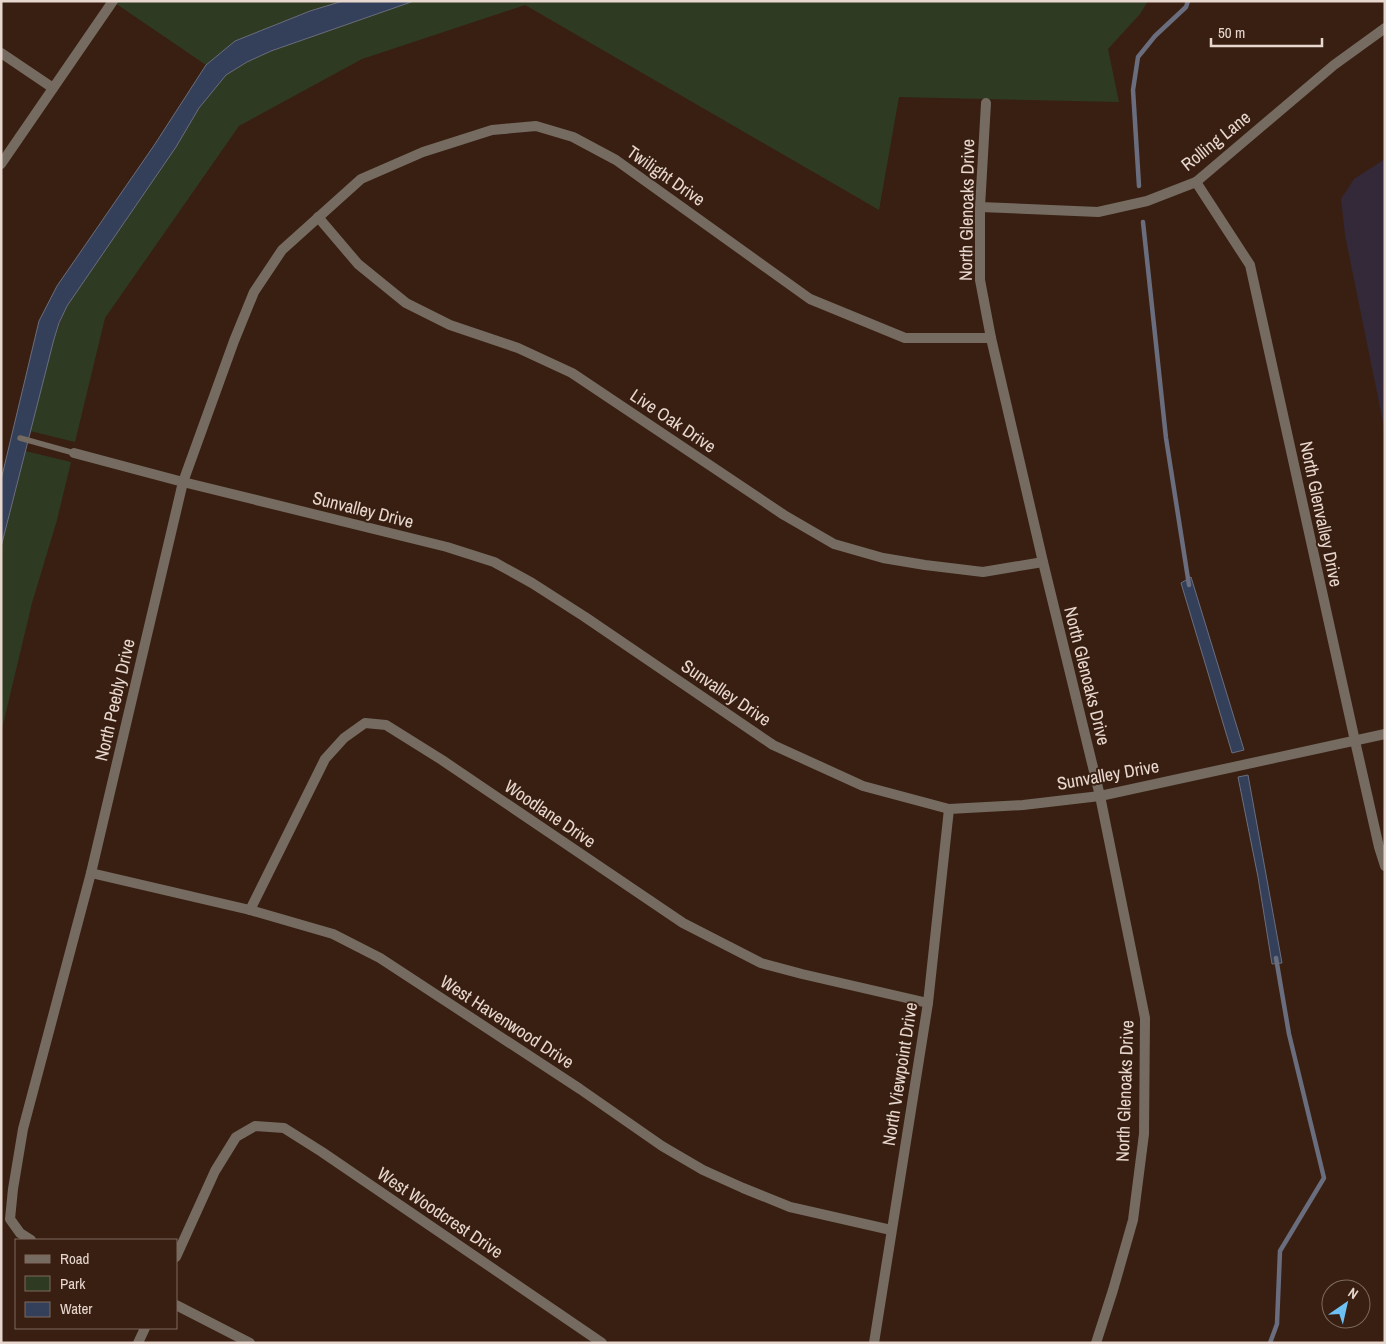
<svg xmlns="http://www.w3.org/2000/svg" width="1386" height="1344" font-family="'Archivo Narrow',sans-serif">
	<style>
		.education { fill: #342938 }
		.green { fill: #2f3a23 }
		.water { fill: #34405a; stroke: #6a6d7d }
		.lines { fill: none; stroke-linecap: round; stroke-linejoin: round }
		.stream { stroke: #6a6d7d; stroke-width: 4.5 }
		.service { stroke: #756b61; stroke-width: 5.5 }
		.minor { stroke: #756b61; stroke-width: 10 }
		.labels { text-anchor: middle; stroke-width: 4; stroke-linejoin: round; paint-order: stroke }
		.street-label { font-size: 18px; fill: #e8d7ce; stroke: #381f12 }
	</style>
	<rect width="100%" height="100%" fill="#381f12"/>
	<path class="education" d="M1385 159V432L1345 235 1341 199 1354 179Z"/>
	<g class="green">
		<path d="M112 1H343L310 11 235 41 206 65Z"/>
		<path d="M414 1H1148L1140 14 1108 49 1119 102 899 97 879 210 525 5 362 59 239 126 105 318 75 442 30 431C41 389 49 345 67 306L176 147 199 108 226 75 247 62 271 51Z"/>
		<path d="M25 451 71 462 57 520 32 603 1 733V547Z"/>
	</g>
	<g class="water">
		<path d="M343 1H414L271 51 247 62 226 75 199 108 176 147 67 306 59 323 54 339 1 547V480L39 321 57 286 155 144 206 65 235 41 310 11Z"/>
		<path d="M1191 577 1244 750 1232 753 1181 583Z"/>
		<path d="M1248 775 1282 963 1272 964 1258 877 1238 777Z"/>
	</g>
	<g class="lines">
		<g class="stream">
			<path d="M1139 186 1133 90 1138 57 1155 36 1186 7 1188 1"/>
			<path d="M1143 222 1166 438 1189 585"/>
			<path d="M1270 1343 1277 1324 1280 1251 1324 1178 1289 1034 1276 958"/>
		</g>
		<path class="service" d="M20 438 74 453"/>
		<g class="minor">
			<path d="M1 53 53 88"/>
			<path d="M986 103 980 207V280L991 338 1043 562 1100 796 1145 1018 1144 1134 1133 1220 1113 1290 1096 1343"/>
			<path d="M1 164 113 1"/>
			<path d="M1196 182 1250 265 1355 741 1379 847 1385 866"/>
			<path d="M980 207 1098 212 1147 201 1196 182 1334 65 1385 28"/>
			<path d="M318 217 358 264 406 303 450 325 518 348 572 373 784 515 834 544 883 558 925 565 983 572 1043 562"/>
			<path d="M74 453 183 482 447 547 494 562 532 583 585 617 773 745 863 786 949 809 1023 805 1100 796 1385 734"/>
			<path d="M91 873 250 910 333 934 380 958 580 1089 662 1146 703 1170 743 1188 790 1207 891 1230"/>
			<path d="M250 910 325 759 344 738 365 723 386 725 442 760 683 923 761 963 802 974 928 1003"/>
			<path d="M31 1240 20 1233 10 1219 13 1189 23 1129 91 873 183 482 234 341 254 292 282 250 361 179 423 152 492 130 536 126 573 137 616 160 810 299 905 338H991"/>
			<path d="M176 1257 215 1171 236 1137 255 1126 284 1128 322 1152 602 1343"/>
			<path d="M176 1305 250 1343"/>
			<path d="M138 1343 145 1328"/>
			<path d="M874 1343 928 1003 949 809"/>
		</g>
	</g>
	<g class="labels">
		<g class="street-label">
			<text transform="translate(1216 141) rotate(-39)" y="6">Rolling Lane</text>
			<text transform="translate(666 176) rotate(35)" y="6">Twilight Drive</text>
			<text transform="translate(967 210) rotate(-89)" y="6">North Glenoaks Drive</text>
			<text transform="translate(673 421) rotate(34)" y="6">Live Oak Drive</text>
			<text transform="translate(363 510) rotate(14)" y="6">Sunvalley Drive</text>
			<text transform="translate(1321 514) rotate(78)" y="6">North Glenvalley Drive</text>
			<text transform="translate(1087 676) rotate(76)" y="6">North Glenoaks Drive</text>
			<text transform="translate(726 693) rotate(34)" y="6">Sunvalley Drive</text>
			<text transform="translate(115 700) rotate(-77)" y="6">North Peebly Drive</text>
			<text transform="translate(1108 775) rotate(-10)" y="6">Sunvalley Drive</text>
			<text transform="translate(550 814) rotate(34)" y="6">Woodlane Drive</text>
			<text transform="translate(507 1022) rotate(33)" y="6">West Havenwood Drive</text>
			<text transform="translate(900 1074) rotate(-81)" y="6">North Viewpoint Drive</text>
			<text transform="translate(1125 1091) rotate(-88)" y="6">North Glenoaks Drive</text>
			<text transform="translate(440 1213) rotate(34)" y="6">West Woodcrest Drive</text>
		</g>
	</g>
	<rect width="1386" height="1344" fill="none" stroke="#e8d7ce" stroke-width="5"/>
	<rect x="15" y="1239" width="162" height="90" fill="#381f12" stroke="#7e695d"/>
	<rect x="25" y="1255" width="25" height="8" fill="#756b61" stroke="#7e695d"/>
	<text x="60" y="1264" font-size="15" fill="#e8d7ce">Road</text>
	<rect x="25" y="1276" width="25" height="15" fill="#2f3a23" stroke="#7e695d"/>
	<text x="60" y="1289" font-size="15" fill="#e8d7ce">Park</text>
	<rect x="25" y="1302" width="25" height="15" fill="#34405a" stroke="#7e695d"/>
	<text x="60" y="1314" font-size="15" fill="#e8d7ce">Water</text>
	<g transform="translate(1346 1304) rotate(34)"><circle r="24" fill="#381f12" stroke="#7e695d"/>
	<path d="M0-4L9 19L0 12L-9 19Z" fill="#6dc2f3"/>
	<text y="-8" font-size="14" font-weight="bold" text-anchor="middle" fill="#e8d7ce">N</text>
	</g>
	<path d="M1211 38v8h111v-8" fill="none" stroke="#e8d7ce" stroke-width="2.5"/>
	<text x="1218" y="38" font-size="15" fill="#e8d7ce" stroke="#381f12" stroke-width="4" paint-order="stroke">50 m</text>
</svg>
